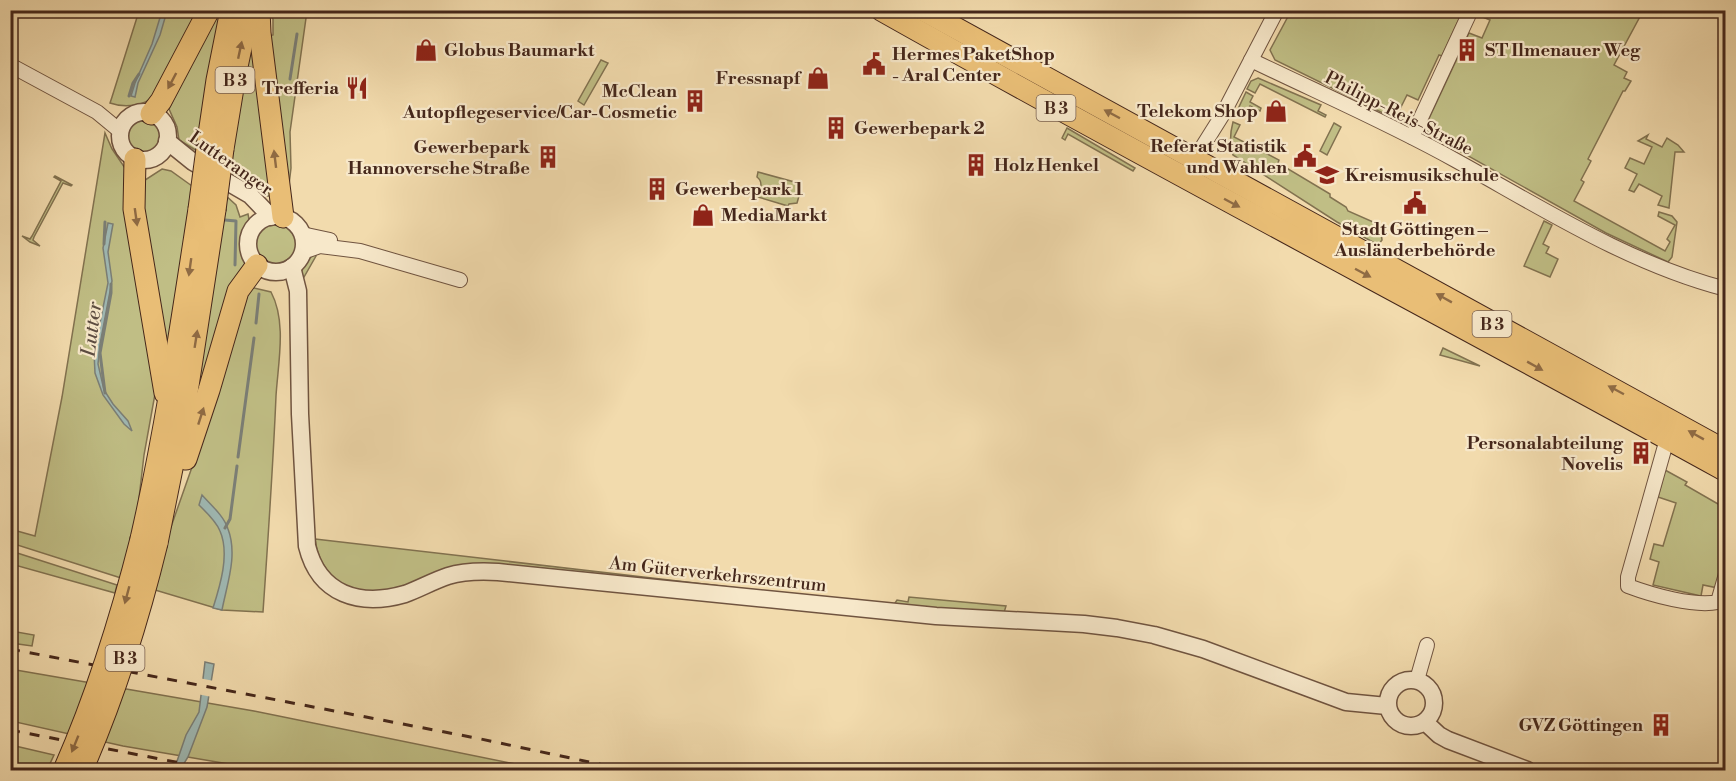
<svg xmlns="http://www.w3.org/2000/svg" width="1736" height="781" font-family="'Libre Bodoni',serif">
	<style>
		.green { fill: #c0be85; stroke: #827250; stroke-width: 1.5 }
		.water { fill: #9fb9b4; stroke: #7b7f77; stroke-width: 1.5 }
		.pier { fill: #f2dbad }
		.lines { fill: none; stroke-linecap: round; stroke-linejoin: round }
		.stream { stroke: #7b7f77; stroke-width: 3 }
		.minor-casing { stroke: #705440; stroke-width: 16 }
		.tertiary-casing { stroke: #705440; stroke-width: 19 }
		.primary-casing { stroke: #45271b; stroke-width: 23 }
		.trunk-casing { stroke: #45271b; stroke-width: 23 }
		.minor { stroke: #f7e8ca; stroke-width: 14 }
		.tertiary { stroke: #f7e8ca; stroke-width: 16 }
		.primary { stroke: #e9be76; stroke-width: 21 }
		.trunk { stroke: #e9be76; stroke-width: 21 }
		.rail { stroke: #45271b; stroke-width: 3; stroke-dasharray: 10 10; stroke-linecap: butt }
		.trunk-bridge-casing { stroke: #45271b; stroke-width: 23; stroke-linecap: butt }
		.trunk-bridge { stroke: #e9be76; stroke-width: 21 }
		.oneway { fill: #8f6b44 }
		.labels { text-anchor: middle; stroke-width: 4.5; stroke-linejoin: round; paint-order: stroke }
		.shield { fill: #f7e8ca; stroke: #7a6150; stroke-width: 1.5 }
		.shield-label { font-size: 16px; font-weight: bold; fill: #45271b }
		.poi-label { font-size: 18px; font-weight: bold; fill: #45271b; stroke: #f7e8ca; text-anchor: start }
		.street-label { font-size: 18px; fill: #45271b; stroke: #f7e8ca }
		.water-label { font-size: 20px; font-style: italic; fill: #5c4c41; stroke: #f7e8ca }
	</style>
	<rect width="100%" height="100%" fill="#f2dbad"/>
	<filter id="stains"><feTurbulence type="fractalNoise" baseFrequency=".00333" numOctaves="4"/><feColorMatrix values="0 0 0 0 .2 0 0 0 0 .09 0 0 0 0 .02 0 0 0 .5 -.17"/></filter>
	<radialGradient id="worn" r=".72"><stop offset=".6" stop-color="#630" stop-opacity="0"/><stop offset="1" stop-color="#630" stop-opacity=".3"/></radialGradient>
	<g class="green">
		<path d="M267 10 307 11 290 132 291 168 288 193 268 36 273 35V19Z"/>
		<path d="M1459 10 1460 17 1442 56 1439 55 1418 100 1407 95 1395 119 1275 60 1270 50 1291 11Z"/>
		<path d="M139 11H201C188 35 170 81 150 99 140 107 121 107 110 103L112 97Z"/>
		<path d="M215 11H223L197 151 179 140 177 127 169 109Z"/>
		<path d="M1477 11H1643L1614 65 1627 72 1624 78 1631 81 1625 91H1623L1588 159 1591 161 1581 180 1584 182 1574 201 1665 251 1670 242 1667 239 1675 225 1658 216 1659 212 1672 216 1677 222 1672 257 1668 262 1606 233 1429 134 1426 125 1469 33 1482 38 1490 20 1475 14Z"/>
		<path d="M254 24 275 196H266L258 186 228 171Z"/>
		<path d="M601 60 608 63 584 105 578 101Z"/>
		<path d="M1258 78 1321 105 1318 111 1326 115 1325 117 1260 84 1255 93 1247 89 1251 81Z"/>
		<path d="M1246 92 1253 96 1250 102 1261 108 1260 111 1250 106 1246 113 1238 109Z"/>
		<circle cx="144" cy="137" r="16"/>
		<path d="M1233 122 1240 125 1234 137 1279 160 1278 163 1330 194V197L1346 207 1348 211 1380 225 1382 240 1378 245 1337 222 1233 155C1229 143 1230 133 1233 122Z"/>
		<path d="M1334 123 1341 127 1327 155 1320 151Z"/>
		<path d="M1067 128 1135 168 1133 171 1068 134 1065 140 1062 138Z"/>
		<path d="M105 133 112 149 125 168 155 394 144 455 136 524 121 578 11 543 10 529 35 536 62 397Z"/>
		<path d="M1648 135 1646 139 1662 147 1667 138 1678 145 1684 152H1675L1669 208 1658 205 1662 196 1639 184 1634 192 1629 190 1637 174 1625 168 1630 158 1644 164 1652 147 1638 141Z"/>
		<path d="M162 169 171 171 192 186 168 362 140 203 142 182Z"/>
		<path d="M758 172 798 183 801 189 797 203 789 204 788 206 758 197C760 190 764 182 757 177Z"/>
		<path d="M55 176 72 185 71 186 63 183 34 237 33 240 40 246 30 242 22 236 30 239 32 236 61 181 54 177Z"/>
		<path d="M224 194 236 205 240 217 248 214C253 233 237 243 250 264L189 430Z"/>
		<path d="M1544 221 1552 225 1543 244 1549 247 1546 253 1558 259 1550 277 1524 266Z"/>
		<circle cx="276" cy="244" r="22"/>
		<path d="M315 254 316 256 304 277H300L303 263Z"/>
		<path d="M250 287 271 292C287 322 278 363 276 396 273 468 268 540 263 612L222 610 155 590 165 544 218 393Z"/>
		<path d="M1443 348 1480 366 1440 355Z"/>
		<path d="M1665 470 1687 482 1685 485 1725 508V557L1718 588 1703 585 1701 596 1653 585 1659 562 1650 559 1654 544 1663 546 1676 503 1658 497Z"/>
		<path d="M315 539 893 606 897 600 908 602 909 597 1006 606 1003 616C887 605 770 596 654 583 599 577 543 566 487 564 441 562 400 602 355 589 331 583 318 562 315 539Z"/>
		<path d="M11 551 117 585 115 593 11 564Z"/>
		<path d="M11 631 34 635 32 646 11 643Z"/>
		<path d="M10 669 254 711 545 770H264L123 746 11 721Z"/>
		<path d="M11 745 54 755 47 770H11Z"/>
	</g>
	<g class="water">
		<path d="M162 11H167L160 35 138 83 135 97 131 96 135 83 152 44Z"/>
		<path d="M108 223 113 224 108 252 112 281 100 344 98 364 104 390 113 404 128 421 132 431 124 424 103 395 95 373 94 352 108 283 103 248Z"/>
		<path d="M202 495C211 505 224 516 228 529 238 555 227 584 222 610L213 608C220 586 230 554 220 531 216 521 207 513 199 505Z"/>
		<path d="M205 662 214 664 207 707 188 757 180 770H174L186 735 199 712Z"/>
	</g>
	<path class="pier" d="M199 678 214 681 212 697 197 694Z"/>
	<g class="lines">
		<g class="stream">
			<path d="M290 79 297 34"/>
			<path d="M129 96 133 83 139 74"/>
			<path d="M225 220 236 221 235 265"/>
			<path d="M104 244 105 222"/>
			<path d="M256 323 259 294"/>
			<path d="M105 393 100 353 111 293V284"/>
			<path d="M238 457 254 338"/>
			<path d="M225 528 230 519 237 466"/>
		</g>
		<g class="minor-casing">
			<g id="minor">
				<path d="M1251 60C1319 93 1389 123 1455 160 1542 208 1629 264 1726 289"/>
				<path d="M10 65 97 112 120 131"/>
				<path d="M1412 137 1471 10"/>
				<path d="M1191 165 1223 114 1277 10"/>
				<path d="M302 234 330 240"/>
				<path d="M303 252 320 246 360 251 460 280"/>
				<path d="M1667 439 1628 577V586C1652 595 1694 607 1718 602L1726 574"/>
				<path d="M1417 680 1427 645"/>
			</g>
		</g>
		<g class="tertiary-casing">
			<g id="tertiary">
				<circle cx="144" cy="136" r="24"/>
				<path d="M167 141 193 162 250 195 271 217"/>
				<circle cx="276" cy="244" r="28"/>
				<path d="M292 267 298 291 300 414 307 546C319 595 360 607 405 594 419 589 433 581 448 576 464 571 481 571 498 572L936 616 1084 624 1117 628 1154 635 1203 649 1346 702 1387 706"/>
				<circle cx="1411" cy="703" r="23"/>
				<path d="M1425 722 1439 735 1448 740 1527 770"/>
			</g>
		</g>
		<g class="primary-casing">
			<g id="primary">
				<path d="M881 10C1161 168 1445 316 1726 471"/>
				<path d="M923 10 1726 451"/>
			</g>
		</g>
		<g class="trunk-casing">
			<g id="trunk">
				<path d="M259 10 260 33 283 217"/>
				<path d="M151 114 161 101 209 10"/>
				<path d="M208 141 217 80 231 10"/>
				<path d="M223 149 235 76 249 10"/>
				<path d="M135 159 134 209 165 393"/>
				<path d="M186 459 209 390 238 291 257 265"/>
				<path d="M141 539C166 430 182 319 199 209"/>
				<path d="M157 543 186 399 215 210"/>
			</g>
		</g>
		<use href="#minor" class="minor"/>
		<use href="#tertiary" class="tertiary"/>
		<use href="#primary" class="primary"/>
		<use href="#trunk" class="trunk"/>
		<g class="rail">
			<path d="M10 649 476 738 627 770"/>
			<path d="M10 730 217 770"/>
		</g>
		<g class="trunk-bridge-casing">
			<g id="trunk-bridge">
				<path d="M199 209 208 141"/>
				<path d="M215 210 223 149"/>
				<path d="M64 770C97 695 121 618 141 539"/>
				<path d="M82 770C114 697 138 621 157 543"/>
			</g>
		</g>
		<use href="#trunk-bridge" class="trunk-bridge"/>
	</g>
	<defs><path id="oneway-solid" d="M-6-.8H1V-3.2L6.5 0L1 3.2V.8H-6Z" transform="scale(1.5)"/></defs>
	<g class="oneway">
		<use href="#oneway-solid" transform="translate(240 50) rotate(-78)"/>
		<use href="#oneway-solid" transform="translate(172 81) rotate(118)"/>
		<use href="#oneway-solid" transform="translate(1112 114) rotate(-152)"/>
		<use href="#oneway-solid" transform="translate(275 159) rotate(-97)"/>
		<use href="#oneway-solid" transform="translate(1232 203) rotate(28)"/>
		<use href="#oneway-solid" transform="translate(136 217) rotate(82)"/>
		<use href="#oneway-solid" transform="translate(190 267) rotate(98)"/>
		<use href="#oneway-solid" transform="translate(1363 273) rotate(28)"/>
		<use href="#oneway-solid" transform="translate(1444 298) rotate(-151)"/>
		<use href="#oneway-solid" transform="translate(196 339) rotate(-81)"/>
		<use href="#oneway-solid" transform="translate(1535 366) rotate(29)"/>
		<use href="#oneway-solid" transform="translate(1616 390) rotate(-152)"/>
		<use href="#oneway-solid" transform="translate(201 416) rotate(-72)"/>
		<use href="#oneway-solid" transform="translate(1696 435) rotate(-151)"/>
		<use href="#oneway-solid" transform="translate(127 595) rotate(105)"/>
		<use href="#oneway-solid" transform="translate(75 744) rotate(112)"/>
	</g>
	<defs>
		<g id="shop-bare" transform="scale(1.8)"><path d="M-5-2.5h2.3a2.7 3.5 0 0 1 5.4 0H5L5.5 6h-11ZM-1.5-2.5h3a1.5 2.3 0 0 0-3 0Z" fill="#8f2418" stroke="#f7e8ca" stroke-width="2.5" paint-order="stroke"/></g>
		<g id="building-bare" transform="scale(1.8)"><path d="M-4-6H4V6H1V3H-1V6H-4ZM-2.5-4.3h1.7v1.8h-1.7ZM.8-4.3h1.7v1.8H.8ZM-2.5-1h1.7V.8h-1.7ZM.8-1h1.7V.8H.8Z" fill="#8f2418" stroke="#f7e8ca" stroke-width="2.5" paint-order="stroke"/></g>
		<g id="civic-bare" transform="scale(1.8)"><path d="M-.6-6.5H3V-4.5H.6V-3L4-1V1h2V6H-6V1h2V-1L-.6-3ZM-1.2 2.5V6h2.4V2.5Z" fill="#8f2418" stroke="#f7e8ca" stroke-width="2.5" paint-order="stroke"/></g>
		<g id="restaurant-bare" transform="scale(1.8)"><path d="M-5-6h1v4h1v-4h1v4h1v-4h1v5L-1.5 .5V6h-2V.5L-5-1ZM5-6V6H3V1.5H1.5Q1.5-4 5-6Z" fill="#8f2418" stroke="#f7e8ca" stroke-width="2.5" paint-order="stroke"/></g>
		<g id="university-bare" transform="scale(1.8)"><path d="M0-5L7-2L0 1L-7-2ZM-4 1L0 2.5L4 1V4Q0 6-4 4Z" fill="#8f2418" stroke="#f7e8ca" stroke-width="2.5" paint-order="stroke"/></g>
	</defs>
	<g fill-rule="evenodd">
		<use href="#shop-bare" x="426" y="50"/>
		<use href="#building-bare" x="1467" y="50"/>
		<use href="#civic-bare" x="874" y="64"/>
		<use href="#shop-bare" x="818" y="78"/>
		<use href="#restaurant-bare" x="357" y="88"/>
		<use href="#building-bare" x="695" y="101"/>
		<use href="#shop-bare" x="1276" y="111"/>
		<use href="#building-bare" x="836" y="128"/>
		<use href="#civic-bare" x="1305" y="156"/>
		<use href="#building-bare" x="548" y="157"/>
		<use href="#building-bare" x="976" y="165"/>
		<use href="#university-bare" x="1327" y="175"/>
		<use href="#building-bare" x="657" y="189"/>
		<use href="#civic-bare" x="1415" y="203"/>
		<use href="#shop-bare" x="703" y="215"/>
		<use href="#building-bare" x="1641" y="453"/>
		<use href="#building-bare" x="1661" y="725"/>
	</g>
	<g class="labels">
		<g class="shield">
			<rect x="215.5" y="67" width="39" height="26" rx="4.5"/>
			<rect x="1036.5" y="95" width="39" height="26" rx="4.5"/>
			<rect x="1472.5" y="311" width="39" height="26" rx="4.5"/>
			<rect x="105.5" y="645" width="39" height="26" rx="4.5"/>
		</g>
		<g class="shield-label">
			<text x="235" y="86">B 3</text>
			<text x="1056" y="114">B 3</text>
			<text x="1492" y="330">B 3</text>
			<text x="125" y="664">B 3</text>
		</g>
		<g class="poi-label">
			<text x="444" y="56">Globus Baumarkt</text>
			<text x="1485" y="56">ST Ilmenauer Weg</text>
			<text x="892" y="60">Hermes PaketShop<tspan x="892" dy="21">- Aral Center</tspan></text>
			<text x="800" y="84" text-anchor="end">Fressnapf</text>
			<text x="339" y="94" text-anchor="end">Trefferia</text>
			<text x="677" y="97" text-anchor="end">McClean<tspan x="677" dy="21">Autopflegeservice/Car-Cosmetic</tspan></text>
			<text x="1258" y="117" text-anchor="end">Telekom Shop</text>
			<text x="854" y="134">Gewerbepark 2</text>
			<text x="1287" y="152" text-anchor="end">Referat Statistik<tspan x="1287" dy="21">und Wahlen</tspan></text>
			<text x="530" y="153" text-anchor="end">Gewerbepark<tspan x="530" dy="21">Hannoversche Straße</tspan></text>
			<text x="994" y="171">Holz Henkel</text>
			<text x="1345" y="181">Kreismusikschule</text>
			<text x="675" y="195">Gewerbepark 1</text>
			<text x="721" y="221">MediaMarkt</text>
			<text x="1415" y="235" text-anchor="middle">Stadt Göttingen –<tspan x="1415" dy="21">Ausländerbehörde</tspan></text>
			<text x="1623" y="449" text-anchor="end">Personalabteilung<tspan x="1623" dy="21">Novelis</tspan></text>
			<text x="1643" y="731" text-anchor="end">GVZ Göttingen</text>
		</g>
		<g class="street-label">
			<text transform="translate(1399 113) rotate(27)" y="6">Philipp-Reis-Straße</text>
			<text transform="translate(231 163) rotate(35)" y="6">Lutteranger</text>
			<text transform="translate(718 574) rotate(6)" y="6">Am Güterverkehrszentrum</text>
		</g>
		<g class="water-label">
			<text transform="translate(91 329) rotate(-83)" y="7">Lutter</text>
		</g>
	</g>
	<rect width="1736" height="781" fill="none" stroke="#f2dbad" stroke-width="36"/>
	<rect x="12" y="12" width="1712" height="757" fill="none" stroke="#45271b" stroke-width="3"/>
	<rect x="18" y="18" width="1700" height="745" fill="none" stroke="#45271b" stroke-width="1.5"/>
	<rect width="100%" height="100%" filter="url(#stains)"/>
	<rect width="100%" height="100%" fill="url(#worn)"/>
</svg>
